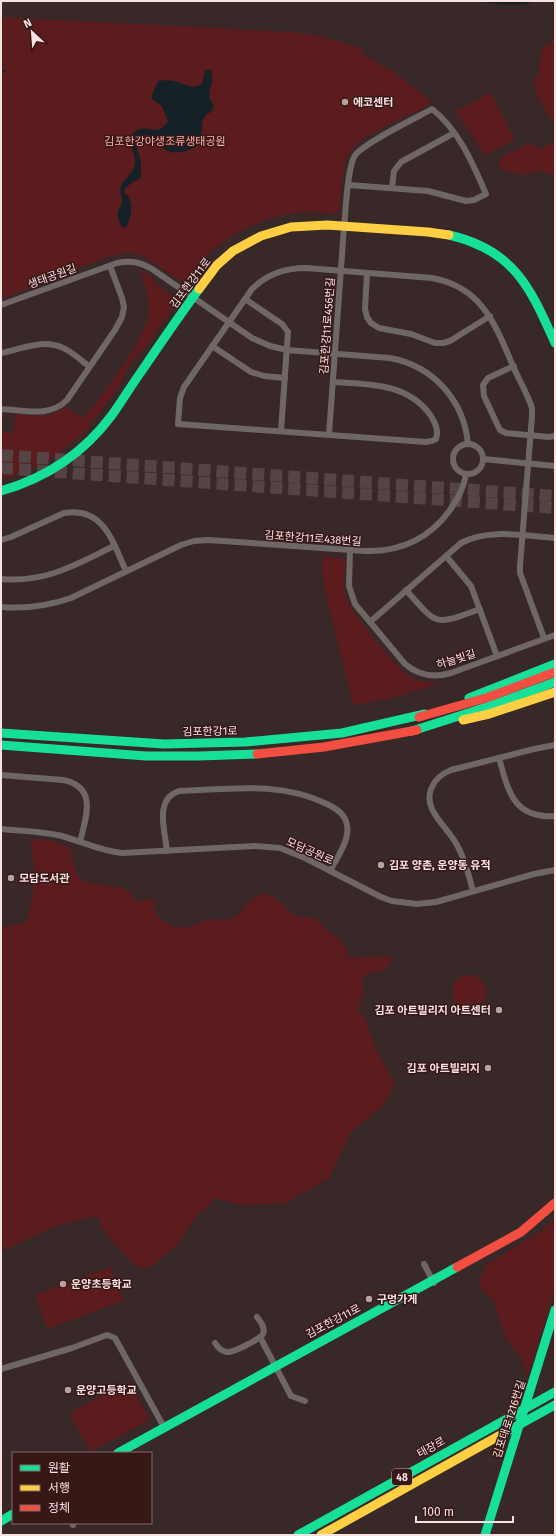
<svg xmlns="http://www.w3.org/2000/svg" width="556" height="1536" font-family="'Fira Sans','Noto Sans KR',sans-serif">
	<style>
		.green { fill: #5c1c1e }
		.water { fill: #142126 }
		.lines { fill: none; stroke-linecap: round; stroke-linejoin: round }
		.stream { stroke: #142126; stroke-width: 2 }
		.highway-tunnel { stroke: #564444; stroke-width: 12; stroke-dasharray: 12 6; stroke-linecap: butt }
		.street { stroke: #6f6766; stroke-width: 6 }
		.fast { stroke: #16e098; stroke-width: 9 }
		.slow { stroke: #ffcf43; stroke-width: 9 }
		.jam { stroke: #f24e42; stroke-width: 9 }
		.poi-dot { fill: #b6a2a0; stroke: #361817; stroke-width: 1.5 }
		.labels { text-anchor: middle; stroke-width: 3; stroke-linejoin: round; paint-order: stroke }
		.shield { fill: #361817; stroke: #bea6a4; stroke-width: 1 }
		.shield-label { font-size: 10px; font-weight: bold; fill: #f9e3e1 }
		.poi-label { font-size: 11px; font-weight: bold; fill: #f9e3e1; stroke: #361817; text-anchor: start }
		.park-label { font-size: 11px; fill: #feb0ab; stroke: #361817 }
		.street-label { font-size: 11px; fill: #f9e3e1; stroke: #361817 }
	</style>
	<rect width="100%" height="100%" fill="#392828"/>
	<g class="green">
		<path d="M1 17 290 32 316 35 364 49 362 55C387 66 408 82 430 100L428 106C408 116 358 135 348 155 345 161 345 168 343 175 341 188 340 199 339 212L335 214C325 213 314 212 304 212 269 214 232 232 207 256 200 263 194 273 189 281L183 282 141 255 129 253 114 255 81 267 1 299Z"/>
		<path d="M555 40V120H552L550 119C545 110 537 98 535 88 533 82 537 76 539 70 543 57 537 45 555 40Z"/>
		<path d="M491 93 515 140 484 155 471 134 455 111Z"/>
		<path d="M555 142V176L542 171 523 175 499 169V162L502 157 523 146 529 144 541 149Z"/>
		<path d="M140 269 151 276 156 284 174 297 176 302V304L146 347 138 355 128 367 121 384 83 434 67 447 47 461 24 472 1 480V432L13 433 15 414C34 416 50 418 66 407L84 418C101 395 148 338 149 311 149 297 144 282 140 269Z"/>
		<path d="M323 556 345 559C345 571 342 584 346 596 350 612 396 668 411 677 421 683 432 683 444 682L389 699 353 705 324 588 322 569Z"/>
		<path d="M30 839 50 840 69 847 77 874 81 881 122 888 131 893 134 902 154 898C155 902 154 907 155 911 159 924 176 929 188 927 195 925 201 921 208 920 217 918 228 922 235 917 246 910 248 896 263 894 276 893 283 907 293 914 299 918 307 916 313 918 318 920 322 925 325 928 337 937 346 943 349 958L389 956 391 957C391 975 375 969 364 976L362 981 364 992 360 1002 358 1009 364 1016 376 1049 394 1083 385 1104 351 1132 329 1178 286 1203 239 1205 216 1198 196 1217 178 1244 148 1269 139 1267 130 1260 106 1234 97 1216 59 1225 1 1251V927L25 923 28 919 34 884V862Z"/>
		<circle cx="469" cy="992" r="17"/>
		<path d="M555 1218V1288L527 1378 521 1358 505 1337 494 1301 482 1290 479 1282 486 1265 544 1229Z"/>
		<path d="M110 1267 123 1301 47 1329 35 1295Z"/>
		<path d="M129 1382 148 1417 147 1421 90 1452 71 1417 73 1411Z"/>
	</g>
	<g class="water">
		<path d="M473 1H536C517 8 493 3 473 1Z"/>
		<path d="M205 70H211C217 85 202 92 214 105L211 112C194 117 210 142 192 149 185 152 175 154 168 151 156 145 156 131 140 136L136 145 141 162V178L130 184 124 190 125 194 128 196C134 207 131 217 126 228L121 226C117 217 116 212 122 204 123 198 119 192 121 186 124 177 136 174 135 160 134 149 123 136 138 130 149 124 158 138 168 121L162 106 151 98 158 81C163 80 169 80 174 81 184 83 191 90 202 84Z"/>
	</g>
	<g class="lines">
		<path class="stream" d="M1 71H4"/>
		<g class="highway-tunnel">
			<path d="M1 455 555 496"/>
			<path d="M1 468 555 508"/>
		</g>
		<g class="street">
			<path d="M392 187 394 171 401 162 454 133"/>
			<path d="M367 273 365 309 367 317 371 323 379 328 411 334 435 343H443L450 341 490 316"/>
			<path d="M245 299 282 324 288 332 281 431"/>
			<path d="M1 305 117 263C131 260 140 262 152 269L252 338 270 346 287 350 390 358C433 366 464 400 468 444"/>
			<path d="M212 346 251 372 264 376 285 378"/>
			<path d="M1 353C16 350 40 341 54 345 67 347 79 359 89 366"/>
			<path d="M514 366 488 378 483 385 484 396 497 424 500 430 506 433 549 437 555 436"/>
			<path d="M333 382C369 384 408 383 431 416 435 423 439 430 436 439L432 441 426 442 178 424 180 398 184 387 252 289C267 274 285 268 306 268L432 278C482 287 495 324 513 366 519 380 527 393 532 408V416L520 566V573L544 638"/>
			<path d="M1 409C24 410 49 418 67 400L115 330 122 317 124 307 122 298 110 266"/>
			<path d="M329 434 344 227C346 209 347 172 354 157 359 145 418 117 432 109 459 130 473 164 486 194L474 200 466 201 428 191 349 185"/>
			<circle cx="468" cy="459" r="15"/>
			<path d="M483 459 555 466"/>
			<path d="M1 540 11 537 64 513C104 506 113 543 126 571"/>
			<path d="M350 550 349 586 355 604 405 664C419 676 434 678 451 673L555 635"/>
			<path d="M446 556 471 586 497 656"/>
			<path d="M1 579C46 583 75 565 114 546"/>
			<path d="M406 590C438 626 434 626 480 609"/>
			<path d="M1 607C25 609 48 606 71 598L181 545 194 541 208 540 365 551C401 552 429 539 450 510 458 498 464 488 466 474"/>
			<path d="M370 622 461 543C489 528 524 536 555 538"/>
			<path d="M499 758C508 790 513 819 555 816"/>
			<path d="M1 775 63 780C98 787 86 817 80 842"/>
			<path d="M1 829C21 831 43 831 62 836 83 842 101 851 122 853L255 846 280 848 305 858 381 897 392 901 417 904 436 902 534 874 555 870"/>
			<path d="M167 851C165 831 154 799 179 791 229 789 281 781 327 804 337 809 345 814 347 825 350 840 337 858 330 871"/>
			<path d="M473 891C469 876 465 859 457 845 447 826 423 811 431 789 435 779 441 774 451 770L534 749 555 745"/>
			<path d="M424 1264 434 1283"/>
			<path d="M260 1337 291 1396 305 1401"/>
			<path d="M215 1343C218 1348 221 1351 227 1352 233 1353 260 1339 263 1334 266 1328 260 1321 257 1317"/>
			<path d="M1 1369 72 1348 107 1335 115 1338 165 1429"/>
			<path d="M73 1525V1523"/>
		</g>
		<g class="fast">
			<path d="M449 235C514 250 530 287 555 343"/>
			<path d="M1 491C46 478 84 453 112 415 122 401 131 386 141 372 160 344 179 316 199 289"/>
			<path d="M469 698 555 664"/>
			<path d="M412 731 490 706 555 682"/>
			<path d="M1 733 164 744 245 742 342 733 425 714"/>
			<path d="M1 745 146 756H199L257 754"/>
			<path d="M504 1433 555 1405"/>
			<path d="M118 1453 457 1267"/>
			<path d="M1 1521 13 1514"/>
			<path d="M298 1535 555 1392"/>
			<path d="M485 1535 555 1310"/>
		</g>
		<g class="slow">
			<path d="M199 289 217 265 233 251 261 236 291 227 327 225 428 232 449 235"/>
			<path d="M463 720 489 714 555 692"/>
			<path d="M321 1535 504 1433"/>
		</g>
		<g class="jam">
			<path d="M419 717 486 698 555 672"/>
			<path d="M257 754 324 747 417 730"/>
			<path d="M457 1267 521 1232 555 1203"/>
		</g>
	</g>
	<g class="poi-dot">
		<circle cx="345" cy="102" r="4"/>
		<circle cx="381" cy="865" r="4"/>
		<circle cx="11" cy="878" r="4"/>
		<circle cx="499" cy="1010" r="4"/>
		<circle cx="488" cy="1068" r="4"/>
		<circle cx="63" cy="1284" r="4"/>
		<circle cx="369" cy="1299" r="4"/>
		<circle cx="68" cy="1390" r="4"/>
	</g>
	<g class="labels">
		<rect class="shield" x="392" y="1469" width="20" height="16" rx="3"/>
		<g class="shield-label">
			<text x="402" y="1481">48</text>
		</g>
		<g class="poi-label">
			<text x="353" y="106">에코센터</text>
			<text x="389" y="869">김포 양촌, 운양동 유적</text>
			<text x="19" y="882">모담도서관</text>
			<text x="491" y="1014" text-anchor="end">김포 아트빌리지 아트센터</text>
			<text x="480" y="1072" text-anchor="end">김포 아트빌리지</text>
			<text x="71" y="1288">운양초등학교</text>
			<text x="377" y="1303">구멍가게</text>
			<text x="76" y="1394">운양고등학교</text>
		</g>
		<g class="park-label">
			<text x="165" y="145">김포한강야생조류생태공원</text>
		</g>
		<g class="street-label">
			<text transform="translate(52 276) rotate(-20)" y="4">생태공원길</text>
			<text transform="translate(190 283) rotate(-53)" y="4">김포한강11로</text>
			<text transform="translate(327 326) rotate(-86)" y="4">김포한강11로456번길</text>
			<text transform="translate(313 538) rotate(4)" y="4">김포한강11로438번길</text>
			<text transform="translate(456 659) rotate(-17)" y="4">하늘빛길</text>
			<text transform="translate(210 731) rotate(-1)" y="4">김포한강1로</text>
			<text transform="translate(310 851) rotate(24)" y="4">모담공원로</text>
			<text transform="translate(333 1321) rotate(-28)" y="4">김포한강11로</text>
			<text transform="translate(509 1419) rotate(-72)" y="4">김포대로1216번길</text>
			<text transform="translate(431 1447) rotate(-29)" y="4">태장로</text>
		</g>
	</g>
	<rect width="556" height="1536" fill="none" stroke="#f9e3e1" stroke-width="4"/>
	<rect x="12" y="1452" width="140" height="72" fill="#361817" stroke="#846968"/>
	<rect x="20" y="1465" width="20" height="6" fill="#16e098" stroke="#846968"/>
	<text x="48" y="1472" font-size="12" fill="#f9e3e1">원활</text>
	<rect x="20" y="1485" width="20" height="6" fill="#ffcf43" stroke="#846968"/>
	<text x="48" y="1492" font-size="12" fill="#f9e3e1">서행</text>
	<rect x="20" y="1505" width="20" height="6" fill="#f24e42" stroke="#846968"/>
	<text x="48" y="1512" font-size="12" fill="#f9e3e1">정체</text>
	<g transform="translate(32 32) rotate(334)" stroke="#361817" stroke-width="3" paint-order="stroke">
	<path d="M0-3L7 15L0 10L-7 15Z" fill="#f9e3e1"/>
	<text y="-6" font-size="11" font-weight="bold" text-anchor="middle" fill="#f9e3e1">N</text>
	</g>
	<path d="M416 1516v6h97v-6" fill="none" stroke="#f9e3e1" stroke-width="2"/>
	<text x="422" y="1516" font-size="12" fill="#f9e3e1" stroke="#361817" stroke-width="3" paint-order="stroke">100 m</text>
</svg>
